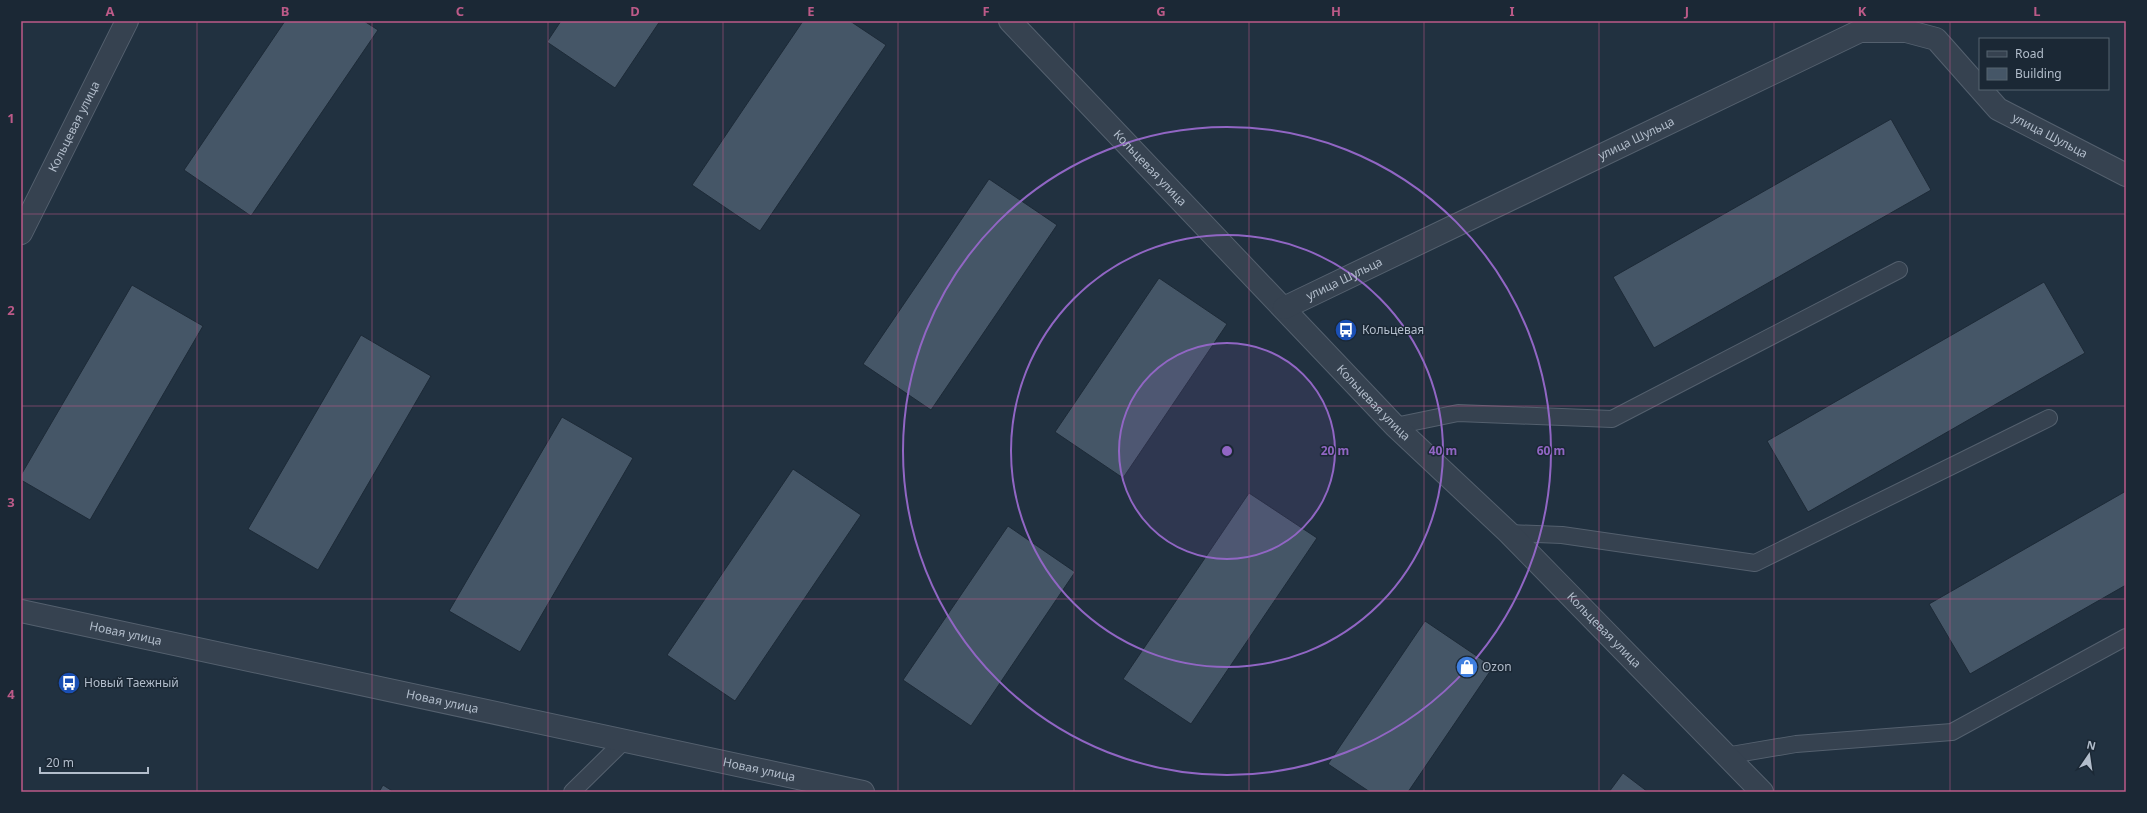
<svg xmlns="http://www.w3.org/2000/svg" width="2147" height="813" font-family="'Noto Sans',sans-serif">
	<style>
		.building { fill: #455667; stroke: #1d2a37 }
		.lines { fill: none; stroke-linecap: round; stroke-linejoin: round }
		.lane-casing { stroke: #54606e; stroke-width: 18 }
		.street-casing { stroke: #54606e; stroke-width: 24 }
		.lane { stroke: #364250; stroke-width: 16 }
		.street { stroke: #364250; stroke-width: 22 }
		.grid { fill: none; stroke: #bc5a88; stroke-width: 1; stroke-opacity: 0.55 }
		.ring { fill: none; stroke: #9166c4; stroke-width: 2 }
		.labels { text-anchor: middle; stroke-width: 3; stroke-linejoin: round; paint-order: stroke }
		.street-label { font-size: 12px; fill: #b2bdcb; stroke: #1b2835 }
		.poi-label { font-size: 12px; fill: #b2bdcb; stroke: #1b2835; text-anchor: start }
		.centre { fill: #9166c4; stroke: #1b2835; stroke-width: 2 }
		.ring-label { font-size: 12px; text-anchor: middle; font-weight: bold; fill: #9166c4; stroke: #1b2835; stroke-width: 3; stroke-linejoin: round; paint-order: stroke }
		.neatline { fill: none; stroke: #bc5a88; stroke-width: 1.5 }
		.grid-label { font-size: 13px; text-anchor: middle; font-weight: bold; fill: #bc5a88 }
	</style>
	<rect width="100%" height="100%" fill="#213140"/>
	<g class="building">
		<path d="M285 21H364L378 30 251 216 184 170Z"/>
		<path d="M561 21H660L615 88 547 42Z"/>
		<path d="M803 21H850L886 45 760 231 692 185Z"/>
		<path d="M1891 119 1931 190 1654 348 1613 277Z"/>
		<path d="M989 179 1057 225 931 410 863 364Z"/>
		<path d="M1159 278 1227 324 1123 478 1055 432Z"/>
		<path d="M2044 282 2085 353 1808 512 1767 441Z"/>
		<path d="M132 285 203 326 90 520 21 480V475Z"/>
		<path d="M361 335 431 376 318 570 248 529Z"/>
		<path d="M562 417 633 458 520 652 449 611Z"/>
		<path d="M793 469 861 515 735 701 667 655Z"/>
		<path d="M2126 491V585L1970 674 1929 604Z"/>
		<path d="M1249 493 1317 538 1191 724 1123 679Z"/>
		<path d="M1008 526 1075 572 971 726 903 680Z"/>
		<path d="M1425 621 1493 667 1408 792H1370L1328 764Z"/>
		<path d="M1623 773 1648 792H1609Z"/>
		<path d="M383 785 394 792H379Z"/>
	</g>
	<g class="lines">
		<g class="lane-casing">
			<g id="lane">
				<path d="M1395 426 1458 413 1612 419 1899 270"/>
				<path d="M1509 533 1562 535 1755 563 2049 418"/>
				<path d="M1725 756 1796 744 1952 732 2126 637"/>
				<path d="M572 792 624 741"/>
			</g>
		</g>
		<g class="street-casing">
			<g id="street">
				<path id="s1" d="M1010 21 1395 426 1509 533 1762 792"/>
				<path id="s2" d="M21 233 127 21"/>
				<path id="s3" d="M1284 308 1860 31H1906L1936 39 1998 109 2126 175"/>
				<path id="s4" d="M21 611 863 792"/>
			</g>
		</g>
		<use href="#lane" class="lane"/>
		<use href="#street" class="street"/>
	</g>
	<path class="grid" d="M197 21V792M372 21V792M548 21V792M723 21V792M898 21V792M1074 21V792M1249 21V792M1424 21V792M1599 21V792M1774 21V792M1950 21V792M21 214H2126M21 406H2126M21 599H2126"/>
	<circle cx="1227" cy="451" r="108" fill="#9166c4" fill-opacity=".12"/>
	<g class="ring">
		<circle cx="1227" cy="451" r="108"/>
		<circle cx="1227" cy="451" r="216"/>
		<circle cx="1227" cy="451" r="324"/>
	</g>
	<defs>
		<g id="bus-disc" transform="scale(1.15)"><circle r="9.5" fill="#1a4fb4" stroke="#1b2835"/><path d="M-5-6H5V4H4V6H2V4H-2V6H-4V4H-5ZM-3.5-4V0h7V-4ZM-3.5 1.2v1.5H-2V1.2ZM2 1.2v1.5H3.5V1.2Z" fill="#fff"/></g>
		<g id="shop-disc" transform="scale(1.15)"><circle r="9.5" fill="#3f7fe0" stroke="#1b2835"/><path d="M-5-2.5h2.3a2.7 3.5 0 0 1 5.4 0H5L5.5 6h-11ZM-1.5-2.5h3a1.5 2.3 0 0 0-3 0Z" fill="#fff"/></g>
	</defs>
	<g fill-rule="evenodd">
		<use href="#bus-disc" x="1346" y="330"/>
		<use href="#shop-disc" x="1467" y="667"/>
		<use href="#bus-disc" x="69" y="683"/>
	</g>
	<g class="labels">
		<g class="street-label">
			<text dy="4" stroke="none"><textPath href="#s2" startOffset="119">Кольцевая улица</textPath></text>
			<text dy="4" stroke="none"><textPath href="#s3" startOffset="868">улица Шульца</textPath></text>
			<text dy="4" stroke="none"><textPath href="#s3" startOffset="391">улица Шульца</textPath></text>
			<text dy="4" stroke="none"><textPath href="#s1" startOffset="203">Кольцевая улица</textPath></text>
			<text dy="4" stroke="none"><textPath href="#s3" startOffset="67">улица Шульца</textPath></text>
			<text dy="4" stroke="none"><textPath href="#s1" startOffset="527">Кольцевая улица</textPath></text>
			<text dy="4" stroke="none"><textPath href="#s1" startOffset="851">Кольцевая улица</textPath></text>
			<text dy="4" stroke="none"><textPath href="#s4" startOffset="107">Новая улица</textPath></text>
			<text dy="4" stroke="none"><textPath href="#s4" startOffset="431">Новая улица</textPath></text>
			<text dy="4" stroke="none"><textPath href="#s4" startOffset="755">Новая улица</textPath></text>
		</g>
		<g class="poi-label">
			<text x="1362" y="334">Кольцевая</text>
			<text x="1482" y="671">Ozon</text>
			<text x="84" y="687">Новый Таежный</text>
		</g>
	</g>
	<circle cx="1227" cy="451" r="6" class="centre"/>
	<g class="ring-label">
		<text x="1335" y="455">20 m</text>
		<text x="1443" y="455">40 m</text>
		<text x="1551" y="455">60 m</text>
	</g>
	<rect width="2147" height="813" fill="none" stroke="#1b2835" stroke-width="44"/>
	<rect x="1979" y="38" width="130" height="52" fill="#1b2835" stroke="#576471"/>
	<rect x="1987" y="51" width="20" height="6" fill="#364250" stroke="#576471"/>
	<text x="2015" y="58" font-size="12" fill="#b2bdcb">Road</text>
	<rect x="1987" y="68" width="20" height="12" fill="#455667" stroke="#576471"/>
	<text x="2015" y="78" font-size="12" fill="#b2bdcb">Building</text>
	<g transform="translate(2089 755) rotate(13)" stroke="#1b2835" stroke-width="3" paint-order="stroke">
	<path d="M0-3L7 15L0 10L-7 15Z" fill="#b2bdcb"/>
	<text y="-6" font-size="11" font-weight="bold" text-anchor="middle" fill="#b2bdcb">N</text>
	</g>
	<path d="M40 767v6h108v-6" fill="none" stroke="#b2bdcb" stroke-width="2"/>
	<text x="46" y="767" font-size="12" fill="#b2bdcb" stroke="#1b2835" stroke-width="3" paint-order="stroke">20 m</text>
	<rect x="22" y="22" width="2103" height="769" class="neatline"/>
	<g class="grid-label">
		<text x="110" y="16">A</text>
		<text x="285" y="16">B</text>
		<text x="460" y="16">C</text>
		<text x="635" y="16">D</text>
		<text x="811" y="16">E</text>
		<text x="986" y="16">F</text>
		<text x="1161" y="16">G</text>
		<text x="1336" y="16">H</text>
		<text x="1512" y="16">I</text>
		<text x="1687" y="16">J</text>
		<text x="1862" y="16">K</text>
		<text x="2037" y="16">L</text>
		<text x="11" y="123">1</text>
		<text x="11" y="315">2</text>
		<text x="11" y="507">3</text>
		<text x="11" y="699">4</text>
	</g>
</svg>
